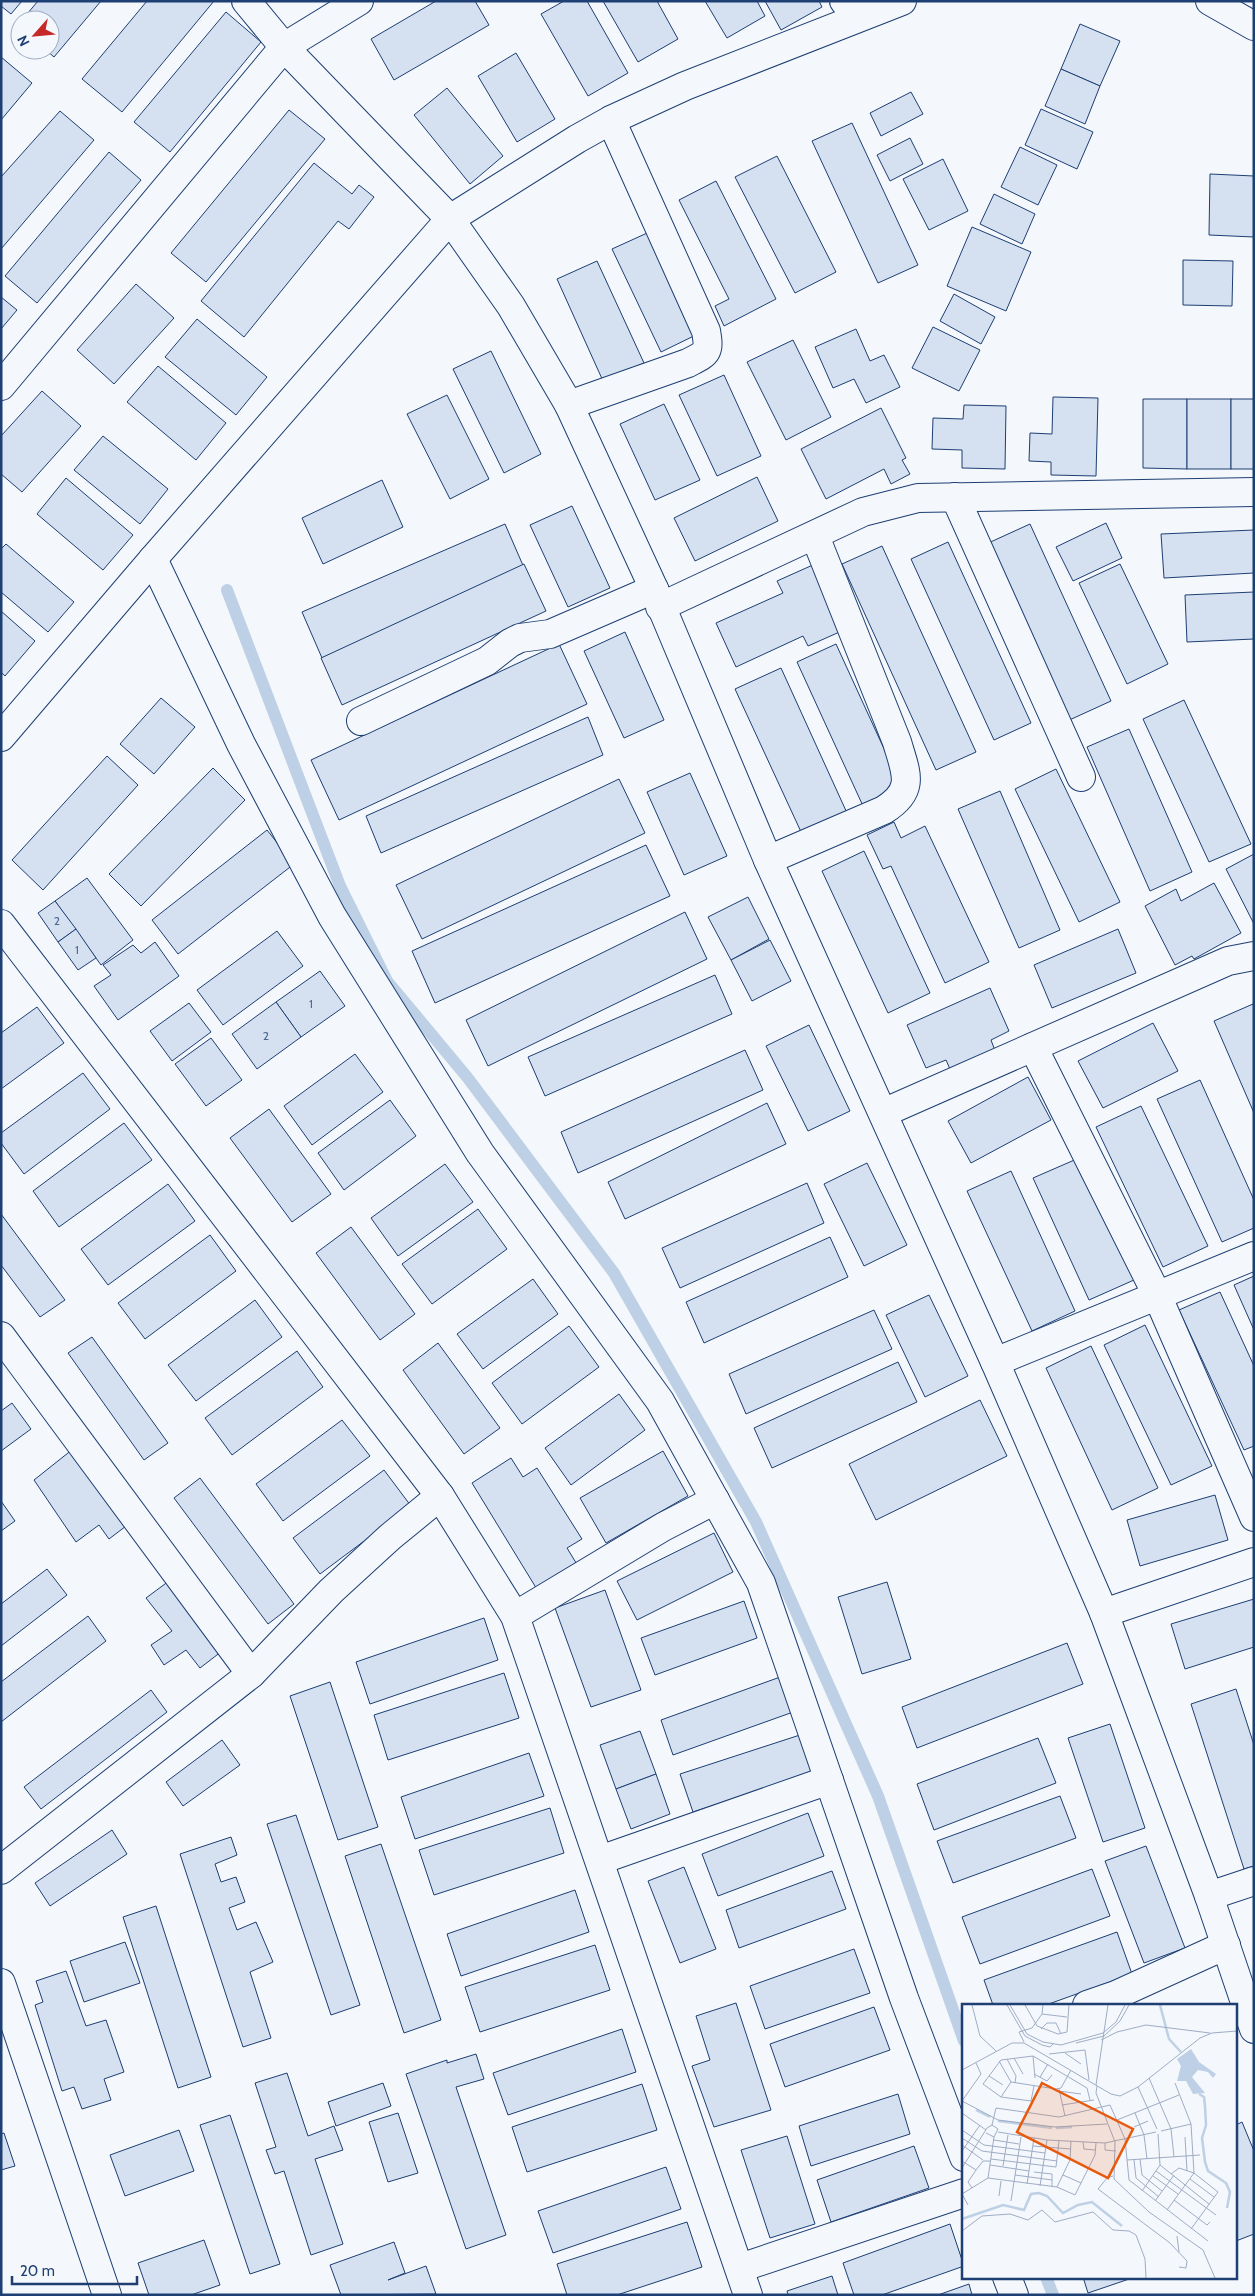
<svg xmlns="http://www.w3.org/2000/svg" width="1255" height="2296" font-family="Cabin,sans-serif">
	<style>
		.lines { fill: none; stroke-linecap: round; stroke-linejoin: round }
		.stream { stroke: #bed0e5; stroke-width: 12 }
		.building { fill: #d5e0f0; stroke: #1d3f73 }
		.street-casing { stroke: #1d3f73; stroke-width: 30 }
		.secondary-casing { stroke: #1d3f73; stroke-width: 30 }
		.street { stroke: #f4f7fb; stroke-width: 28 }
		.secondary { stroke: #f4f7fb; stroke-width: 28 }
		.labels { text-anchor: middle; stroke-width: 4; stroke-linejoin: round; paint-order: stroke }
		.number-label { font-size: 12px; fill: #4b6792 }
		.inset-river { fill: none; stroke: #bed0e5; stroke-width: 2.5 }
		.inset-road { fill: none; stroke: #9eadc5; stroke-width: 1 }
		.view { fill: #e8590c; fill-opacity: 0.15; stroke: #e8590c; stroke-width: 2.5 }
		.inset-edge { fill: none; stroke: #1d3f73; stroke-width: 2.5 }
	</style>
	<rect width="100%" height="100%" fill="#f4f7fb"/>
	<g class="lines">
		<g class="stream">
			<path d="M227 590 340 886 387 981 467 1077 614 1273 756 1522 878 1796 964 2041"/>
			<path d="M1046 2277 1053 2295"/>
		</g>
	</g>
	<g class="building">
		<path d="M1 1H22L11 14 1 6Z"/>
		<path d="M38 1H101L54 57 46 50H50V20H22Z"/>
		<path d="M147 1H214L122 112 82 79Z"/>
		<path d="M436 1H475L489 25 394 80 371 39Z"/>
		<path d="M564 1H587L628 73 588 96 541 14Z"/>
		<path d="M603 1H657L678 39 638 62Z"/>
		<path d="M705 1H757L765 16 727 38Z"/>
		<path d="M765 1H819L822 7 781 30Z"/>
		<path d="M226 12 261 42 170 152 134 122Z"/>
		<path d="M1080 24 1120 41 1100 86 1061 69Z"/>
		<path d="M516 53 555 119 517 142 478 76Z"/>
		<path d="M1 57 32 83 1 120Z"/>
		<path d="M1061 69 1100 86 1085 124 1045 106Z"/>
		<path d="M447 88 503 156 470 184 414 115Z"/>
		<path d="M911 92 923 114 881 136 870 113Z"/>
		<path d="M1041 109 1093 132 1077 169 1025 145Z"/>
		<path d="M289 110 325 139 206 282 171 253Z"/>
		<path d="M60 111 94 140 1 249V177Z"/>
		<path d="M852 123 918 265 878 283 812 141Z"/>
		<path d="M910 138 923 164 890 181 877 155Z"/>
		<path d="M1020 147 1057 165 1038 205 1001 187Z"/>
		<path d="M109 152 141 180 37 303 5 276Z"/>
		<path d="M777 156 836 272 795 293 735 177Z"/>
		<path d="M943 159 968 211 929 230 903 179Z"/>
		<path d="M314 163 352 194 359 185 374 197 349 229 338 221 244 337 201 301Z"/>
		<path d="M1210 174 1254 176V237L1209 235Z"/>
		<path d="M716 181 776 299 724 326 715 306 729 299 679 200Z"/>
		<path d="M994 194 1035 214 1022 244 980 224Z"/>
		<path d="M972 227 1031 252 1006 311 947 286Z"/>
		<path d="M656 229 704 331 661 352 612 249Z"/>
		<path d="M1183 260 1233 261 1232 306 1183 305Z"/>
		<path d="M597 261 644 363 603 381 557 279Z"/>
		<path d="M136 284 174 318 114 384 77 350Z"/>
		<path d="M954 294 995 317 981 344 940 321Z"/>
		<path d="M1 297 17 310 1 329Z"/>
		<path d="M197 319 267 377 236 415 165 357Z"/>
		<path d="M933 327 980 350 959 391 912 368Z"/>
		<path d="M856 329 870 361 884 355 900 387 866 403 854 379 833 388 815 347Z"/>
		<path d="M793 340 831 417 786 440 747 362Z"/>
		<path d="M491 351 541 454 504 473 453 369Z"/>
		<path d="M158 366 226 423 196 460 127 402Z"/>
		<path d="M724 375 761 456 717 476 679 395Z"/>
		<path d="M42 391 81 426 22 492 1 474V436Z"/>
		<path d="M447 395 489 479 450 499 407 414Z"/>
		<path d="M1053 397 1098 398 1096 476 1051 475V462L1029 461 1030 433 1052 434Z"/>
		<path d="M1143 399H1187V469L1143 468Z"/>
		<rect x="1187" y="399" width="44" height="70"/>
		<rect x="1231" y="399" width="23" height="70"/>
		<path d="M664 404 700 480 655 500 620 424Z"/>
		<path d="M964 405 1006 406 1005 469 962 468V450L932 449 933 418 963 419Z"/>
		<path d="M881 408 906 458 902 460 910 474 891 484 884 469 826 499 801 449Z"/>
		<path d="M103 436 168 489 140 524 74 470Z"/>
		<path d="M757 477 778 521 695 561 674 518Z"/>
		<path d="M66 478 133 535 103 570 37 514Z"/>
		<path d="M382 480 403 527 323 564 302 518Z"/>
		<path d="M572 506 610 588 568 607 530 525Z"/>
		<path d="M1106 523 1122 558 1073 581 1056 547Z"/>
		<path d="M505 524 525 570 322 658 302 612Z"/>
		<path d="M1030 524 1111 701 1065 722 984 545Z"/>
		<path d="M1254 530V573L1164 578 1161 534Z"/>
		<path d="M948 542 1031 723 994 740 911 559Z"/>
		<path d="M6 544 74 602 48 632 1 592V549Z"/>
		<path d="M882 546 976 752 936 770 842 564Z"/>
		<path d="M524 564 546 611 342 705 321 658Z"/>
		<path d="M815 564 844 630 808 646 803 636 736 667 716 623 783 593 777 581Z"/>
		<path d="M1120 564 1168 664 1127 684 1079 583Z"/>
		<path d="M1254 592V639L1187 642 1185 595Z"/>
		<path d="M1 611 35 641 5 676 1 672Z"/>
		<path d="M625 632 664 720 624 738 584 651Z"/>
		<path d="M559 644 587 704 339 820 311 760Z"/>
		<path d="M836 644 902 788 863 806 797 662Z"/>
		<path d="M781 668 847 813 802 834 735 689Z"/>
		<path d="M161 698 195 727 154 774 120 744Z"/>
		<path d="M1184 700 1251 844 1209 862 1143 719Z"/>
		<path d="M588 717 603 755 381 853 366 816Z"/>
		<path d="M1129 729 1192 872 1150 891 1087 747Z"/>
		<path d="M107 756 138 785 43 890 12 860Z"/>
		<path d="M213 768 245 800 141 906 109 874Z"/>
		<path d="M1056 769 1120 902 1079 922 1015 789Z"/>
		<path d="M690 773 727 856 684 875 647 792Z"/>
		<path d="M619 779 645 833 422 939 396 885Z"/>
		<path d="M1000 791 1060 930 1019 948 958 809Z"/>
		<path d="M894 822 901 838 925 826 989 962 945 983 891 866 883 869 867 835Z"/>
		<path d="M267 830 294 864 178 954 152 920Z"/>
		<path d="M646 845 670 896 435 1003 412 951Z"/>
		<path d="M864 851 930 993 888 1013 822 871Z"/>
		<path d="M1254 854V924L1226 869Z"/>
		<path d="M87 878 133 940 101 965 55 901Z"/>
		<path d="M1214 883 1241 933 1194 959 1192 956 1175 965 1145 906 1176 889 1181 901Z"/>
		<path d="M748 897 769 939 731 960 708 917Z"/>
		<path d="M55 901 76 929 58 942 38 913Z"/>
		<path d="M685 912 707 959 488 1066 466 1020Z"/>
		<path d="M76 929 96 958 78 970 58 942Z"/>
		<path d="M1118 929 1136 973 1052 1008 1034 965Z"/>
		<path d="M277 931 303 966 223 1025 197 990Z"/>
		<path d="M770 940 791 981 752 1001 731 960Z"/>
		<path d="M155 942 179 976 118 1020 94 986 111 975 103 965 133 945 141 953Z"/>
		<path d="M320 971 345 1006 301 1037 276 1002Z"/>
		<path d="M715 975 732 1014 545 1096 528 1057Z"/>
		<path d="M990 988 1009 1031 991 1040 997 1056 953 1076 946 1060 926 1068 907 1025Z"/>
		<path d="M276 1002 301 1037 257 1069 232 1034Z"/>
		<path d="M189 1003 211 1032 172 1061 150 1031Z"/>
		<path d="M1253 1004 1254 1006V1113L1214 1021Z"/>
		<path d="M37 1007 64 1043 1 1089V1033Z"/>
		<path d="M1153 1023 1178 1071 1103 1108 1078 1061Z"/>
		<path d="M809 1025 850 1111 808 1131 766 1046Z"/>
		<path d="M211 1038 242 1080 206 1106 175 1064Z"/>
		<path d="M745 1050 763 1090 578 1173 561 1132Z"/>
		<path d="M355 1054 383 1092 312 1145 284 1106Z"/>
		<path d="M83 1073 110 1109 24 1174 1 1143V1133Z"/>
		<path d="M1028 1077 1051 1120 971 1163 948 1121Z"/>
		<path d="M1200 1080 1254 1200V1228L1222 1242 1157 1099Z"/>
		<path d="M390 1100 416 1136 344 1190 318 1153Z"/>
		<path d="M767 1103 786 1144 625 1219 608 1182Z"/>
		<path d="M1141 1106 1208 1246 1163 1267 1096 1127Z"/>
		<path d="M269 1109 331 1194 292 1222 230 1138Z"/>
		<path d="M124 1123 152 1160 59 1227 33 1191Z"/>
		<path d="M1079 1158 1134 1280 1089 1300 1033 1178Z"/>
		<path d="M867 1163 907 1245 864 1266 824 1184Z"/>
		<path d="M445 1164 473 1202 398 1256 371 1218Z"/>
		<path d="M1011 1171 1075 1311 1032 1331 967 1191Z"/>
		<path d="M807 1183 824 1223 680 1288 662 1248Z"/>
		<path d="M168 1184 195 1221 108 1285 81 1249Z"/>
		<path d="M478 1209 507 1249 432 1304 402 1264Z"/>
		<path d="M1 1214 65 1300 40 1317 1 1265Z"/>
		<path d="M351 1227 415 1314 380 1340 316 1253Z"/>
		<path d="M210 1235 236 1271 145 1339 118 1303Z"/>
		<path d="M830 1237 848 1277 704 1343 686 1302Z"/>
		<path d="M1254 1276V1330L1234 1285Z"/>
		<path d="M533 1279 558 1314 483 1369 457 1334Z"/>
		<path d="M1220 1292 1254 1366V1446L1244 1450 1179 1310Z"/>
		<path d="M929 1295 968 1376 925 1397 886 1315Z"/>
		<path d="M255 1300 282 1337 196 1401 168 1365Z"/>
		<path d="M874 1310 892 1349 746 1414 729 1374Z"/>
		<path d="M1145 1325 1212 1466 1171 1485 1104 1345Z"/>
		<path d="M569 1326 599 1367 522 1424 492 1383Z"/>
		<path d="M92 1337 168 1443 144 1460 68 1353Z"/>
		<path d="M438 1343 500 1428 464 1454 403 1370Z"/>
		<path d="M1091 1346 1158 1488 1112 1510 1046 1368Z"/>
		<path d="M297 1351 323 1387 232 1455 205 1418Z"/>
		<path d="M898 1362 917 1402 772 1468 754 1428Z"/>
		<path d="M619 1394 645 1430 571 1485 545 1448Z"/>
		<path d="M980 1400 1007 1456 876 1520 849 1464Z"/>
		<path d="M12 1403 31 1429 1 1451V1411Z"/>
		<path d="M342 1420 370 1456 283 1521 256 1484Z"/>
		<path d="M73 1449 130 1523 109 1539 99 1525 76 1542 34 1480Z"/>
		<path d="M663 1451 688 1496 606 1543 580 1498Z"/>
		<path d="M511 1458 523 1477 537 1468 582 1539 567 1548 578 1566 538 1591 472 1483Z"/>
		<path d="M384 1470 411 1506 320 1574 293 1538Z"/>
		<path d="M200 1478 294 1604 268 1624 174 1498Z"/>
		<path d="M1215 1495 1228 1540 1140 1566 1127 1520Z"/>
		<path d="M1 1501 15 1521 1 1531Z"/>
		<path d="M714 1533 733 1572 637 1620 617 1581Z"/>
		<path d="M47 1569 67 1595 1 1646V1604Z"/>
		<path d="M173 1578 226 1648 200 1668 186 1650 164 1665 151 1645 172 1631 146 1598Z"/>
		<path d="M887 1582 911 1659 862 1674 838 1597Z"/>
		<path d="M605 1590 641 1690 591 1707 555 1608Z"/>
		<path d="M1254 1599V1647L1185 1669 1171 1624Z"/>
		<path d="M744 1601 757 1638 655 1675 641 1638Z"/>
		<path d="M88 1616 106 1641 1 1722V1682Z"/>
		<path d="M484 1618 498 1660 370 1704 356 1662Z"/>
		<path d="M1067 1643 1083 1684 917 1748 902 1707Z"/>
		<path d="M504 1673 519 1718 388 1760 374 1715Z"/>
		<path d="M783 1676 796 1711 673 1755 661 1720Z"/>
		<path d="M330 1682 378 1827 338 1840 290 1696Z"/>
		<path d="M1236 1689 1254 1745V1866L1244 1869 1191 1704Z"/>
		<path d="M151 1690 167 1712 41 1809 24 1787Z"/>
		<path d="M1110 1724 1145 1828 1103 1842 1068 1738Z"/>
		<path d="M640 1731 656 1774 616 1789 600 1745Z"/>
		<path d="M803 1734 815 1772 693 1812 680 1774Z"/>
		<path d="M1038 1738 1056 1783 934 1830 917 1784Z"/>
		<path d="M222 1740 240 1765 183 1806 166 1782Z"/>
		<path d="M529 1753 544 1796 415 1839 401 1797Z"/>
		<path d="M656 1774 670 1814 631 1829 616 1789Z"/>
		<path d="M1060 1796 1076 1838 953 1883 937 1841Z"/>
		<path d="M550 1808 564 1853 434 1895 419 1850Z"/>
		<path d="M808 1813 824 1856 718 1896 702 1854Z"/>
		<path d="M296 1815 360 2005 331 2015 267 1824Z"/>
		<path d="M112 1830 127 1854 50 1906 35 1883Z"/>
		<path d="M231 1837 237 1855 215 1864 221 1882 236 1877 245 1902 229 1908 237 1930 256 1922 273 1962 250 1972 271 2038 243 2047 180 1854Z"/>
		<path d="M381 1844 441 2020 404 2033 345 1856Z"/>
		<path d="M1146 1846 1185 1948 1144 1963 1105 1861Z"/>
		<path d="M684 1867 716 1949 680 1963 648 1881Z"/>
		<path d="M1092 1869 1110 1916 980 1964 962 1917Z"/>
		<path d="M832 1871 846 1909 739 1948 726 1910Z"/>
		<path d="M575 1890 589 1932 461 1976 447 1934Z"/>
		<path d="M156 1906 211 2077 178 2088 123 1917Z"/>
		<path d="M1117 1932 1132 1974 1046 2005H993L984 1980Z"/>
		<path d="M125 1942 140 1983 84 2002 70 1961Z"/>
		<path d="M595 1945 610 1990 480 2032 465 1987Z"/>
		<path d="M854 1949 870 1993 765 2029 750 1986Z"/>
		<path d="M66 1971 86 2026 106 2020 124 2072 104 2079 111 2100 82 2109 74 2087 62 2091 35 2005 43 2002 36 1981Z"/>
		<path d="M736 2003 771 2110 714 2127 692 2066 710 2060 696 2016Z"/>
		<path d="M874 2007 890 2050 785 2087 770 2044Z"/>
		<path d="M622 2029 636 2072 508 2115 493 2073Z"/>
		<path d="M476 2054 484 2079 456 2087 506 2235 466 2249 406 2074 447 2060V2063Z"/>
		<path d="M287 2073 308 2136 334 2126 343 2150 315 2159 343 2244 311 2255 284 2171 275 2174 266 2150 276 2147 255 2083Z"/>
		<path d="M383 2083 391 2106 336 2126 328 2102Z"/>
		<path d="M642 2084 657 2130 527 2172 512 2127Z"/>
		<path d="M898 2094 910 2134 811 2166 799 2126Z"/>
		<path d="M398 2113 418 2173 388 2182 369 2122Z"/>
		<path d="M230 2115 280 2264 250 2274 200 2125Z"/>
		<path d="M1242 2122 1254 2151V2234L1236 2241V2125Z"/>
		<path d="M179 2130 194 2171 125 2196 110 2155Z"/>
		<path d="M4 2133 15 2166 1 2170V2134Z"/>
		<path d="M787 2136 815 2224 770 2238 741 2150Z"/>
		<path d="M914 2146 929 2188 831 2222 817 2180Z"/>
		<path d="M666 2167 681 2209 553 2253 538 2211Z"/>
		<path d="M687 2222 702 2267 617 2295H567L557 2264Z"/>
		<path d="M950 2224 964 2266 882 2295H854L843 2263Z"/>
		<path d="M204 2240 220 2285 191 2295H149L138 2263Z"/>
		<path d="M394 2242 405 2273 388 2280 426 2266 436 2294 341 2295 330 2265Z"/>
		<path d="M832 2276 838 2295H788L787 2291Z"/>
		<path d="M1083 2277H1135L1088 2293Z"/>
		<path d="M969 2284 972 2295H938Z"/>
	</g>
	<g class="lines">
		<g class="street-casing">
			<g id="street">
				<path d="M246 1 284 47 450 219"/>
				<path d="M844 1 857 17"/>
				<path d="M1210 1 1254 26"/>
				<path d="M1 386 284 47 359 1"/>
				<path d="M569 405 688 363C707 353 710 353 706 331L611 120"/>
				<path d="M955 497 1081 777"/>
				<path d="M153 559 241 744 332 916 480 1153 660 1401 761 1583 904 1998 964 2157"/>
				<path d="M660 607 863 512 918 498 1254 492"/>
				<path d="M361 721 487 661 510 643 520 638 550 634 654 589"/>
				<path d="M768 860 884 810C916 790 906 773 897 742L815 536"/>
				<path d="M1 924 440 1496 515 1616 748 2295"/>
				<path d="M1033 1047 1157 1295 1254 1517"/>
				<path d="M883 1113 1228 961 1254 956"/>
				<path d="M1 1336 251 1674"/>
				<path d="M995 1362 1254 1256"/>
				<path d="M1104 1613 1254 1562"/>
				<path d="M515 1616 663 1527 715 1500"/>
				<path d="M600 1860 829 1780"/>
				<path d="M1 1870 251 1674 331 1591 390 1537 440 1496"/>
				<path d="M1209 1896 1254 1881"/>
				<path d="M1 1983 107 2295"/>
				<path d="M1087 2005 1116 1995 1226 1945"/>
				<path d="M740 2268 964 2193"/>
				<path d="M1007 2277 1014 2295"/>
			</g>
		</g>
		<g class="secondary-casing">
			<g id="secondary">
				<path d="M450 219 511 306 569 405 654 589 768 860 995 1362 1104 1613 1209 1896 1254 2029"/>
				<path d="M1 737 153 559 450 219 577 139 611 120 685 86 902 1"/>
			</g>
		</g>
		<use href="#street" class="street"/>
		<use href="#secondary" class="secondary"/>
	</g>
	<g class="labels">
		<g class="number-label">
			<text x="57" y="925">2</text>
			<text x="77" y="954">1</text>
			<text x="311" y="1008">1</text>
			<text x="266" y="1040">2</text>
		</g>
	</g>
	<g transform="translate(962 2004)">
		<rect width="275" height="275" fill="#f4f7fb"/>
		<path d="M229 45 237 58 254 70 251 74 246 68 236 66 230 73 243 89 231 90 224 77H215L219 62 215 55Z" fill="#bed0e5"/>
		<path class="inset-river" d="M198 1 207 35 219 48M237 90 242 93 243 102 244 121 240 134 243 158 246 167 264 179 268 188 265 204M14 106 28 113M36 117 90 124M94 124 110 123M0 215 41 201 62 206 69 190 77 189 85 192 101 209 116 201 130 198 160 222"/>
		<path class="inset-road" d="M10 1 18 32 34 47M45 1 63 32 80 41 88 43 91 40M48 1 65 30 81 38 99 41 141 29 154 18 163 1M63 1 75 22 96 30 105 28 107 1M80 10 105 13M79 25 85 19H94L99 30M139 36 155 28 184 21 248 29M62 38 57 28 70 24 80 10 81 1M114 39 142 32 158 17 167 1M103 49 119 60M87 50 123 46 127 76M71 52 73 74M52 54 61 70M45 55 54 72 53 79M37 57 49 78 94 85 99 84 109 66M0 66 50 39H62L149 90 158 92 176 83 238 34 250 29 275 27M72 70 85 77 90 71M27 72 41 81M78 73 86 60M187 74 209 125 212 153M213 79 229 120 232 169 256 188 229 225M134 81 146 1M72 82 69 97 39 93 21 80 39 56 71 52 125 84 128 96M135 82 134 89 153 138 152 175 187 208 241 246 253 274M176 83 195 125M97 85 103 112M97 87 119 90M39 93 49 78M0 97 36 116 93 123 145 120M0 97 19 70 14 59M100 101 132 96M0 109 24 126M173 109 182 131 185 155M155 116 217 91M30 121 34 104 97 113 148 101 163 135 167 176 246 237M172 123 186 117M0 126 22 141 83 149M199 127 229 120M36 128 85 136 143 139 194 128M223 133 225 167M0 134 20 147 95 157M32 136 57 140M121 138 122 145 133 146M143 139V146L154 147M0 141 21 156M71 142 109 145M0 147 18 121M29 155 94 163 97 137M178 155 180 171 200 187M165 156 238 151M172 156 174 174 197 193M0 157 14 166M28 161 67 167M198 161 247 200M41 162 46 131M0 164 25 124 30 121 36 125 32 133 24 129M194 167 254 211M72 168 90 170V183M53 171 90 176M101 171 119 179M151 172 145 174 136 185 208 239 225 257 224 264 217 263M191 172 216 190M26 174 95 183 113 191 133 151 134 139M228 175 252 193M65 180 72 134M78 182 85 136M95 183 108 156 109 137M10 184 6 178 14 166 21 157H29M180 187 198 161 196 130M37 192 39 177M212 196 245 221 248 218M49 197 59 133M193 197 212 171M6 201 0 190 26 174 32 133M205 206 232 169 217 164 209 170M0 227 20 212 48 210 66 216 80 206 93 218 131 208 151 226 167 227 174 231 183 255 184 274M215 232 217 248"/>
		<path class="view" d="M80 79 171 125 146 174 55 128Z"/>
		<rect width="275" height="275" class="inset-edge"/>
	</g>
	<rect width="1255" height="2296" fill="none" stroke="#1d3f73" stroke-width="5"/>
	<g transform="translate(35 35) rotate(243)"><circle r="24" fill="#f4f7fb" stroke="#9eadc5"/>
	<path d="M0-4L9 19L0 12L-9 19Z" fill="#c62828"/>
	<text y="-8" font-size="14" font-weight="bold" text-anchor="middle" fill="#1d3f73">N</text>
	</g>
	<path d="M12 2276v8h125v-8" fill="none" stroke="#1d3f73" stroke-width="2.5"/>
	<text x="20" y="2276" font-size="15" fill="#1d3f73" stroke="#f4f7fb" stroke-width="4" paint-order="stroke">20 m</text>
</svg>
